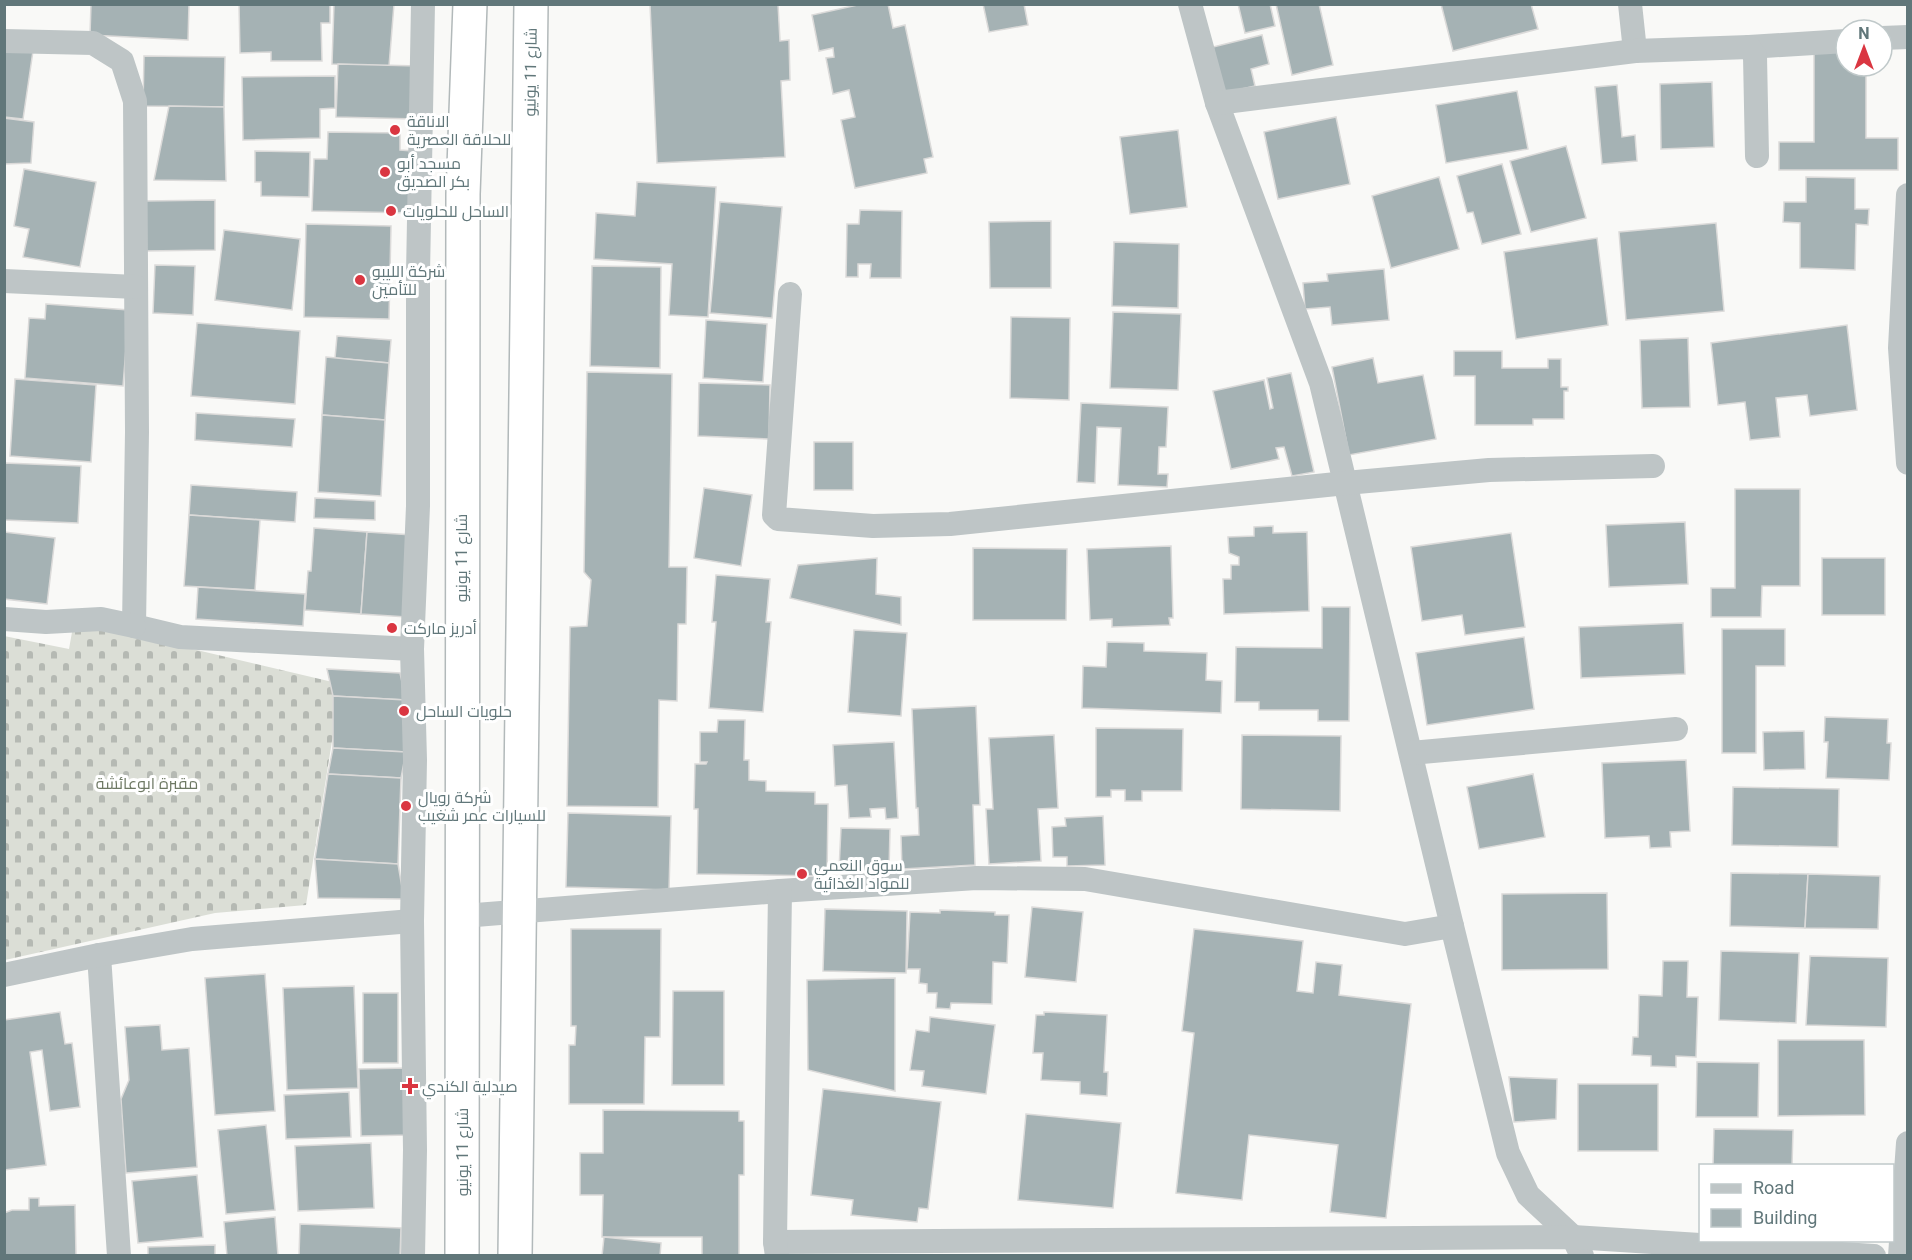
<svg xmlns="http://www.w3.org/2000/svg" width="1912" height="1260" font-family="Roboto,Cairo,sans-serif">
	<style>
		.cemetery { fill: url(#cemetery-stones) }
		.building { fill: #a5b2b4; stroke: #dbdad9; stroke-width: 1.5 }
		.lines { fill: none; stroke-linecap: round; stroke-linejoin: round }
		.trunk-casing { stroke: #b2b9ba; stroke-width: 36 }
		.minor { stroke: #bec5c6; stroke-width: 24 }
		.trunk { stroke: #fff; stroke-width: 33 }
		.poi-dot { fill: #da3641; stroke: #fff; stroke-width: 2 }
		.labels { text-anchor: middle; stroke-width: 6; stroke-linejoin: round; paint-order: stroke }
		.street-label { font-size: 16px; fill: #61777a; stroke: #fff }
		.poi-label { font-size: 16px; fill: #61777a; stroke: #fff; text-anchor: start }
		.park-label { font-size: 16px; fill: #6e7964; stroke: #fff }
	</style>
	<defs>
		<pattern id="cemetery-stones" width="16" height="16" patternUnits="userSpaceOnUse" patternTransform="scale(1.5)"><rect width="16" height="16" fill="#dbded6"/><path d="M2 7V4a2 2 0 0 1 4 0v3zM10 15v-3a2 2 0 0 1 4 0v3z" fill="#b5b9b3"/></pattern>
	</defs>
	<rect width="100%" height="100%" fill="#f9f9f7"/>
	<path class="cemetery" d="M74 621 341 684 306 905 215 913 5 960 4 636 69 649Z"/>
	<g class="building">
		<path d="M91 4H189L188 40 90 35Z"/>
		<path d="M239 4H330V23H321L322 61H271V52L240 53Z"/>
		<path d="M334 4H394L389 66 332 64Z"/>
		<path d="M650 4H778L780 41 789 40 790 80 781 81 785 157 657 163Z"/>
		<path d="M862 4H888L893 28 905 25 933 157 924 159 927 173 855 188 841 120 855 117 849 90 833 94 826 58 834 57 833 48 819 51 812 15Z"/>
		<path d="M983 4H1024L1028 25 989 32Z"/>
		<path d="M1238 4H1270L1275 26 1245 33Z"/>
		<path d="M1276 4H1319L1333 65 1292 75Z"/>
		<path d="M1441 4H1531L1538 29 1453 51Z"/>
		<path d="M1262 35 1269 64 1251 69 1255 86 1224 93 1213 47Z"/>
		<path d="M4 47 33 51 23 119 4 117Z"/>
		<path d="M1814 49H1846V66H1866V138H1898V170H1779V142H1814Z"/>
		<path d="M144 56 225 57 224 107 143 106Z"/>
		<path d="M338 64 418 66 416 119 336 117Z"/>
		<path d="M335 76V108L320 109V138L243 140 242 77Z"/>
		<path d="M1712 82 1714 147 1661 149 1660 84Z"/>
		<path d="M1617 85 1622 137 1635 135 1637 161 1602 164 1595 87Z"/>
		<path d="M1517 91 1528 149 1446 163 1436 105Z"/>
		<path d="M169 106 224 107 226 181 154 180Z"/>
		<path d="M1336 117 1350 184 1278 199 1264 132Z"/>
		<path d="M4 118 34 122 31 163 4 164Z"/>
		<path d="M1178 130 1187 207 1130 214 1120 137Z"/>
		<path d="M328 132 400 133V150L413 151 414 213 312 211 314 159H327Z"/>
		<path d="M1566 146 1586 218 1531 232 1510 161Z"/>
		<path d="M255 151 310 152 309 197 261 196V182H255Z"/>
		<path d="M1502 164 1521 234 1482 244 1473 212 1467 213 1457 176Z"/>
		<path d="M24 169 96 182 80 267 23 257 29 229 14 226Z"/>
		<path d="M1439 177 1459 249 1391 268 1372 196Z"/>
		<path d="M1806 177 1855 178V209H1869L1868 225 1856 224 1855 270 1800 268V223L1783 222 1784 202H1806Z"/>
		<path d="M637 182 716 187 708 317 669 315 672 264 594 259 596 213 635 216Z"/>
		<path d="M215 200V250L145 251 144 201Z"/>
		<path d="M720 202 782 207 772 318 710 313Z"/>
		<path d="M860 210 902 211 901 278H870L871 264H858V277H846L847 224H859Z"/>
		<path d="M1051 221V288H990L989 222Z"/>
		<path d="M1716 223 1724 311 1626 320 1619 232Z"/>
		<path d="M306 224 391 226 389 319 304 317Z"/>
		<path d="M224 230 300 239 292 310 215 300Z"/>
		<path d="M1597 238 1608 325 1516 339 1504 252Z"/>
		<path d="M1114 242 1179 244 1178 308 1112 306Z"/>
		<path d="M155 265 195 266 193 315 153 313Z"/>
		<path d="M592 266 661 267 660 368 590 366Z"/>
		<path d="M1384 269 1389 320 1332 325 1330 307 1305 309 1303 283 1328 281 1327 274Z"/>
		<path d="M46 304 129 310 123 386 25 378 29 318 45 319Z"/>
		<path d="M1113 312 1181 314 1178 390 1110 388Z"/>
		<path d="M1011 317 1070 318 1069 400 1010 398Z"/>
		<path d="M706 320 767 324 763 382 703 378Z"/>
		<path d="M197 323 300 331 295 404 191 396Z"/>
		<path d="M1847 325 1857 410 1810 416 1807 395 1776 398 1780 437 1750 440 1745 402 1718 405 1711 343Z"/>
		<path d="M337 336 391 340 389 363 335 358Z"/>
		<path d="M1688 338 1690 407 1642 408 1640 340Z"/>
		<path d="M1454 351H1502V368H1548V359H1561V387H1568V391H1564V419H1533V425H1475V376H1454Z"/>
		<path d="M326 357 389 363 385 420 322 415Z"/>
		<path d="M1373 358 1378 383 1423 375 1436 439 1349 455 1332 367Z"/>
		<path d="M587 372 672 374 669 567H687L686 624H678L677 701 659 700 658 807 567 806 570 627 587 626 591 580 584 572Z"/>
		<path d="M1291 373 1314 472 1292 476 1284 447 1276 448 1279 459 1231 469 1213 391 1264 380 1270 409 1273 408 1267 378Z"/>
		<path d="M15 379 96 385 91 462 10 456Z"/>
		<path d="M699 383 770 385 769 439 698 436Z"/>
		<path d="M1081 403 1168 407 1166 447H1159L1158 474H1168L1167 487 1118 485 1121 428 1097 427 1095 483 1077 482Z"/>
		<path d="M196 413 295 419 292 447 195 440Z"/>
		<path d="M322 415 385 420 381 496 318 492Z"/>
		<rect x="814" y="442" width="39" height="48"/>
		<path d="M4 463 81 466 78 523 4 520Z"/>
		<path d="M191 485 297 492 295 522 189 515Z"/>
		<path d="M704 488 752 495 741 566 694 558Z"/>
		<path d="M1735 489H1800V586H1762L1761 617H1711V588H1735Z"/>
		<path d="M315 498 375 501V520L314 518Z"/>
		<path d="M189 515 260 520 255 590 184 586Z"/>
		<path d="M1685 522 1688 584 1609 587 1606 525Z"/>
		<path d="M1273 526V533L1307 532 1309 611 1224 614 1223 579H1231V565H1239V557L1229 553 1228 537 1254 536V527Z"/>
		<path d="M314 528 367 532 361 614 305 610 308 571H311Z"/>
		<path d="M4 532 55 538 47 604 4 599Z"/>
		<path d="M367 532 413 535 407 617 361 614Z"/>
		<path d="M1511 533 1525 627 1465 635 1462 615 1422 621 1411 547Z"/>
		<path d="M1171 546 1173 618H1169L1170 625 1112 627V619L1090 620 1087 549Z"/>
		<path d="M973 548 1067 549 1066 620H973Z"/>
		<path d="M877 558 876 594 901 597V625L790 598 798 565Z"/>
		<rect x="1822" y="558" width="63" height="57"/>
		<path d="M716 575 770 579 766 622H771L763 712 709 708 716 622H712Z"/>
		<path d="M198 587 305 594 303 626 196 619Z"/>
		<path d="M1322 607H1350L1349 721H1318V710H1259V702H1235L1236 647 1322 648Z"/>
		<path d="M1683 623 1685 674 1581 678 1579 627Z"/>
		<path d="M1722 629H1785V666H1756V753H1722Z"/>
		<path d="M854 630 907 633 901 716 848 712Z"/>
		<path d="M1524 637 1534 709 1427 725 1416 653Z"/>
		<path d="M1107 642 1144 643V651L1207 653 1206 680 1222 681 1221 713 1082 708 1083 666 1106 667Z"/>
		<path d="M327 669 400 673 406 700 333 696Z"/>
		<path d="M333 696 406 700V752L333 748Z"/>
		<path d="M976 706 980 805H973L975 865 902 869 901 836 919 835 918 808H916L912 709Z"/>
		<path d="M1825 717 1888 719 1887 743H1891L1889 780 1826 778 1828 742H1824Z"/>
		<path d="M718 720H745L744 760H749V780L766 781V791L815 792V804H828L827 876 697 874 698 809H694L695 764H706L707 762H700V732H717Z"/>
		<path d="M1096 728 1183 729 1182 791H1142V801H1125V790H1111V797H1096Z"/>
		<path d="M1804 731 1805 769 1764 770 1763 732Z"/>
		<path d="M1054 735 1058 808 1038 809 1041 861 989 864 986 809H993L989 738Z"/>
		<path d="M1242 735 1341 736 1340 811 1241 809Z"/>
		<path d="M894 742 898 818 886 819 885 808 870 809 871 817 849 818 847 785 835 786 833 745Z"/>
		<path d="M333 748 406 752 401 778 328 774Z"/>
		<path d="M1686 760 1690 831 1670 832 1671 847 1650 848 1649 836 1605 838 1602 763Z"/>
		<path d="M328 774 401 778 398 864 315 859Z"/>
		<path d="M1533 774 1545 837 1479 849 1467 787Z"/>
		<path d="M1733 787 1839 789 1838 847 1732 845Z"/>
		<path d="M568 813 671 816 669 890 566 887Z"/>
		<path d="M1103 816 1105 865 1067 866V857H1053L1052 827 1066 826 1065 818Z"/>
		<path d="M841 828 890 829 889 871 839 870Z"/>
		<path d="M315 859 398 864 404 899 318 898Z"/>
		<path d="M1731 873 1808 874 1805 928 1730 926Z"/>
		<path d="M1808 874 1880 876 1878 929 1805 928Z"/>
		<path d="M1607 893 1608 969 1502 970V894Z"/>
		<path d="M1032 907 1083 912 1076 982 1025 977Z"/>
		<path d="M825 909 907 911 906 973 823 971Z"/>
		<path d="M940 910 995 912V915H1009L1007 963 993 962 992 1004 951 1003 950 1009 936 1008 937 993H927V984L919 983 920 969H907L910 912 940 913Z"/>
		<path d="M571 929H661L660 1037H645L644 1104H569V1045H575L576 1026H571Z"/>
		<path d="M1194 929 1303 941 1297 991 1313 993 1316 962 1342 965 1339 995 1411 1004 1386 1218 1330 1212 1338 1145 1249 1135 1242 1200 1176 1193 1194 1033 1182 1031Z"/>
		<path d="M1721 951 1799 953 1796 1023 1719 1020Z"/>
		<path d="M1810 956 1888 958 1886 1027 1806 1025Z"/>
		<path d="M1663 961H1688L1687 997H1698L1696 1057 1676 1056V1067L1651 1066V1056L1632 1055 1633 1037H1638L1639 995 1662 996Z"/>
		<path d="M265 974 275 1111 215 1115 205 978Z"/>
		<path d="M895 978V1091L808 1070 807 980Z"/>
		<path d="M354 986 358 1088 287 1090 283 988Z"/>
		<path d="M673 991H724V1085H672Z"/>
		<rect x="363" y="993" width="35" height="70"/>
		<path d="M60 1012 65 1044 72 1043 80 1107 50 1111 42 1050 30 1052 46 1165 4 1170V1020Z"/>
		<path d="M1044 1012 1107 1015 1104 1072H1108L1107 1096 1080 1094V1082L1041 1080 1043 1053H1033L1036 1015H1044Z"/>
		<path d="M930 1017 995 1025 986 1094 922 1086 924 1071 910 1070 916 1030 929 1032Z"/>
		<path d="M160 1025 162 1050 189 1048 197 1167 126 1173 121 1099 129 1080 125 1027Z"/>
		<path d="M1778 1040H1864L1865 1115 1778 1116Z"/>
		<path d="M1697 1062 1759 1063 1758 1117H1696Z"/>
		<path d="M408 1068 410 1135 361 1136 359 1069Z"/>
		<path d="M1509 1077 1557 1079 1556 1119 1514 1122Z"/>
		<rect x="1578" y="1084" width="80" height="67"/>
		<path d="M823 1089 941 1102 928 1209 919 1208 917 1222 851 1215 853 1200 811 1195Z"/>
		<path d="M349 1092 351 1137 286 1139 284 1095Z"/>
		<path d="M603 1110 739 1111V1121H744V1175H739V1256H702V1237H602L603 1195H580V1153H603Z"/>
		<path d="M1026 1114 1121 1123 1113 1208 1018 1200Z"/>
		<path d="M266 1125 275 1210 226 1214 218 1130Z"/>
		<path d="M1714 1129 1793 1130 1792 1166H1713Z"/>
		<path d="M371 1143 374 1208 298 1211 295 1146Z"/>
		<path d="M197 1175 203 1237 138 1243 132 1181Z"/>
		<path d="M29 1198H39V1206L75 1205 76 1256H4V1213L12 1210H29Z"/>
		<path d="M275 1217 278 1256H227L224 1222Z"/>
		<path d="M300 1224 401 1228 400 1256H299Z"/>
		<path d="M604 1237 661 1243 660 1256H602Z"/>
		<path d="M215 1245V1256H148V1247Z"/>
	</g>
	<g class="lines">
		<g class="trunk-casing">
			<g id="trunk">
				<path d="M462 1256 463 194 470 4"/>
				<path d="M515 1256 531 4"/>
			</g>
		</g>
		<g class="minor">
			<path d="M1190 4 1217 103 1321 383 1452 926"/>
			<path d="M1630 4 1635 51"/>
			<path d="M1882 38 1908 37"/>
			<path d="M4 41 93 43 122 61 135 101 137 432 134 626 180 637 412 649"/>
			<path d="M1749 47 1846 41"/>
			<path d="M1217 103 1635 51 1749 47 1755 56 1757 156"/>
			<path d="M1908 195 1900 348 1908 463"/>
			<path d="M4 281 136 287"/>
			<path d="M790 294 774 515 778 519 873 526 950 524 1346 483 1489 470 1653 466"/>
			<path d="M4 619 46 622 101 619 134 626"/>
			<path d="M1411 753 1676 729"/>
			<path d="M463 916 780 891 976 878 1085 879 1405 934 1452 926 1508 1153 1528 1195 1573 1237 1582 1256"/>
			<path d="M99 955 119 1256"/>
			<path d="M4 975 99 955 192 939 412 921"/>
			<path d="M775 1242 1573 1237 1874 1256"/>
			<path d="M413 1256 415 1150 412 921 415 760 412 649 418 506V274L423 4"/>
			<path d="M777 1256 775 1242 780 891"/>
			<path d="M1900 1256 1908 1143"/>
		</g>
		<use href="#trunk" class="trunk"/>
	</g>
	<g class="poi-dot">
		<circle cx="395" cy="130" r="6"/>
		<circle cx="385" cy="172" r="6"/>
		<circle cx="391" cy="211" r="6"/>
		<circle cx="360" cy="280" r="6"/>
		<circle cx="392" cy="628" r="6"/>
		<circle cx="404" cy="711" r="6"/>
		<circle cx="406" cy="806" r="6"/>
		<circle cx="802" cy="874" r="6"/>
		<path d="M407 1077h6v6h6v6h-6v6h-6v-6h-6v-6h6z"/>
	</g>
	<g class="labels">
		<g class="street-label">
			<text transform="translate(530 72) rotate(-89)" y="6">شارع 11 يونيو</text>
			<text transform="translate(461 558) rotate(-90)" y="6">شارع 11 يونيو</text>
			<text transform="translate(462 1152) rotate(-90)" y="6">شارع 11 يونيو</text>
		</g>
		<g class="poi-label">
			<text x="407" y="127">الاناقة<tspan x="407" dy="18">للحلاقة العصرية</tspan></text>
			<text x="397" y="169">مسجد أبو<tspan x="397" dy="18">بكر الصديق</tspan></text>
			<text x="403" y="217">الساحل للحلويات</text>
			<text x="372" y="277">شركة الليبو<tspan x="372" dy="18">للتأمين</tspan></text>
			<text x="404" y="634">أدريز ماركت</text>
			<text x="416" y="717">حلويات الساحل</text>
			<text x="418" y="803">شركة رويال<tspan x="418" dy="18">للسيارات عمر شغيب</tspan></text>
			<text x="814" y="871">سوق النعمي<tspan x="814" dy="18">للمواد الغذائية</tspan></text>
			<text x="422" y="1092">صيدلية الكندي</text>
		</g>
		<g class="park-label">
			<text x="147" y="789">مقبرة ابوعائشة</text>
		</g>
	</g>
	<rect width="1912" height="1260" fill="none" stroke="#61777a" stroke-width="12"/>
	<rect x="1699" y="1164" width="195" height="78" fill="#ffffff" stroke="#c0c9ca" stroke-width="1.5"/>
	<rect x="1711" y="1184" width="30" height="9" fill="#bec5c6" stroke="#c0c9ca" stroke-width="1.5"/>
	<text x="1753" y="1194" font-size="18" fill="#61777a">Road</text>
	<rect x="1711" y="1209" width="30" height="18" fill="#a5b2b4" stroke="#c0c9ca" stroke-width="1.5"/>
	<text x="1753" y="1224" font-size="18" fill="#61777a">Building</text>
	<g transform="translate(1864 48)"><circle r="28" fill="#ffffff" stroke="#c0c9ca" stroke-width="1.5"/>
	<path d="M0-4.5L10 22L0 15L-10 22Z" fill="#da3641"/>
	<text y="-9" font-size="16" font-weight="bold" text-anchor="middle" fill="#61777a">N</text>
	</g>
</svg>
